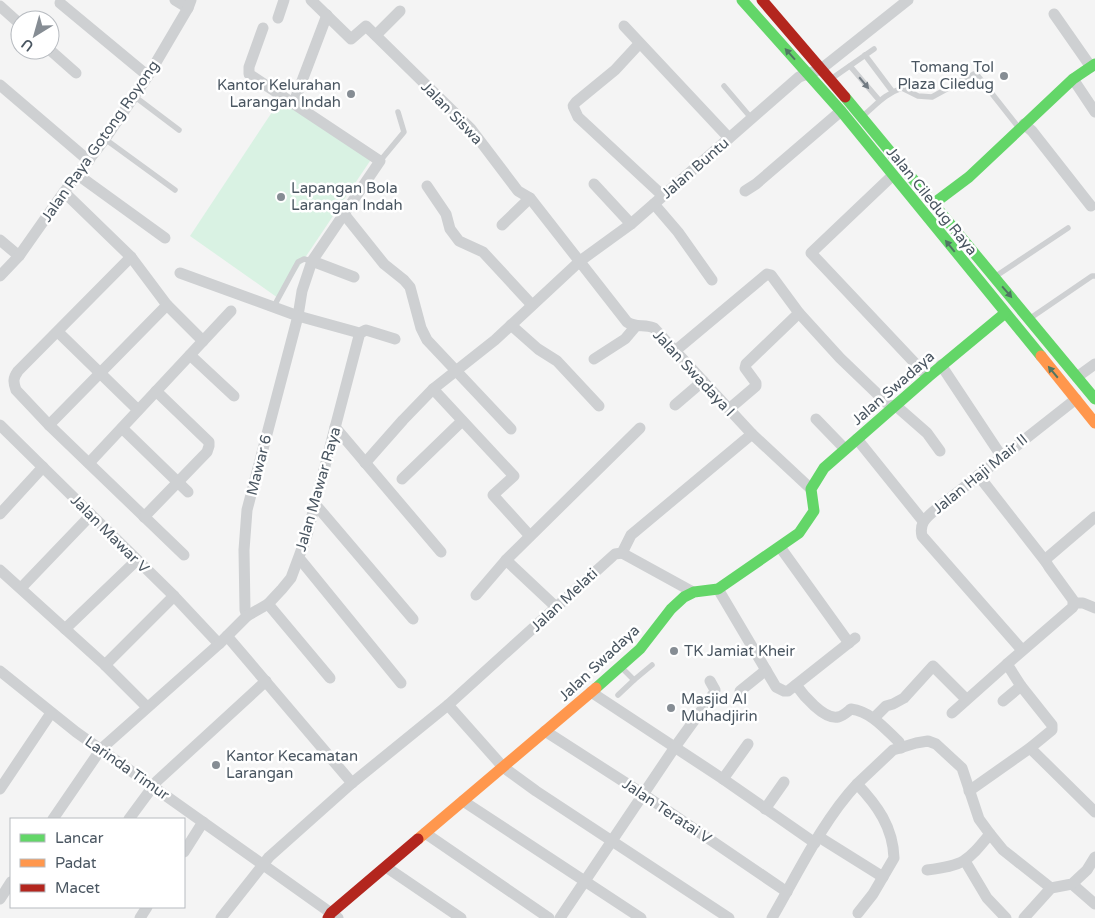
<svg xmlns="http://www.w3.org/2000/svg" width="1095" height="918" font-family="'Varela Round',sans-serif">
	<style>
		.green { fill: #d9f2e3 }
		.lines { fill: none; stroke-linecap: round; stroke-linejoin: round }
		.lane { stroke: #ced0d2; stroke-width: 5.5 }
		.street { stroke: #ced0d2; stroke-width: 11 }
		.fast { stroke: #63d668; stroke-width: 11 }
		.slow { stroke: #ff974d; stroke-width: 11 }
		.jam { stroke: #b3261e; stroke-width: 11 }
		.oneway { fill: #507663 }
		.oneway2 { fill: #727b83 }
		.poi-dot { fill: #868d94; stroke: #fff; stroke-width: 2 }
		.labels { text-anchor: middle; stroke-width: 5; stroke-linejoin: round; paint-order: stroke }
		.poi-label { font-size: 15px; fill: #4a5661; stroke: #fff; text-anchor: start }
		.street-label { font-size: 15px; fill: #4a5661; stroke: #fff }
	</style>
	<rect width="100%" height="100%" fill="#f4f4f4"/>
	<path class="green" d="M282 97 372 158 278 298 190 236Z"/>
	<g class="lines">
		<g class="lane">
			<path d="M865 55 892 91"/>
			<path d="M850 66 879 100"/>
			<path d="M831 79 874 49"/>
			<path d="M724 86 752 119"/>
			<path d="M134 96 179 130"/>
			<path d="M864 115C877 104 885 94 902 88L918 96 932 97 974 74 978 76 1019 128"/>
			<path d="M105 139 175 190"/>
			<path d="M380 161 404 132 398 112"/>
			<path d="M996 276 1068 228"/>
			<path d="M273 308 298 262 304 259 312 261"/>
			<path d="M1032 317 1092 276H1095"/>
			<path d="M622 668 634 680 652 665"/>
			<path d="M618 695 634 680"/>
		</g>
		<g class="street">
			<path d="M175 0 188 8"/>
			<path d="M311 0 351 39 366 26 471 129 518 191 530 198 627 322C635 328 645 324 654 328L752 434 811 489"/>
			<path d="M60 3 148 76"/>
			<path d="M0 6 20 24"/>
			<path d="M1054 14 1091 67"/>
			<path d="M278 18 284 0"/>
			<path d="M624 26 729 138"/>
			<path d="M376 35 400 11"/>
			<path d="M639 44 615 70 576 102 573 106 578 117 663 196"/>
			<path d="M50 50 76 73"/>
			<path d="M1073 79 1095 112"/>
			<path d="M0 85 89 161"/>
			<path d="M294 102 327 15"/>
			<path d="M1024 124 1032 131 1091 206"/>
			<path d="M78 175 165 238"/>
			<path d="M892 176 811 253 928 377"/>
			<path d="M594 184 631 224"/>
			<path d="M427 186 446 214 450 229 459 241 483 252 532 305"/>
			<path d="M745 191 756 184 841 111"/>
			<path d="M64 192 131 257 167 305 203 341"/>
			<path d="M654 204 678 232 712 280"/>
			<path d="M344 214 384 264 404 280 410 287 421 328 427 340 511 429"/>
			<path d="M502 225 530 198"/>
			<path d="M0 240 19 256"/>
			<path d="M131 257 18 371C13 378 13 382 16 390L49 425 184 555"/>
			<path d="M312 261 354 277"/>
			<path d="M0 276 19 256 64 192 105 139 148 76 188 8 191 0"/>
			<path d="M511 325 538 349 557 361 599 406"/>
			<path d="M58 332 138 410"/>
			<path d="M358 334 366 330 395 339"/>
			<path d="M675 351 767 274 771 275 799 313 840 358 892 408"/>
			<path d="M190 355 234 396"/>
			<path d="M594 359 625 339 636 326"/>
			<path d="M941 365 1002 457"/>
			<path d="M1077 377 1095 364"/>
			<path d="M433 389 514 476 493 495 530 536"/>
			<path d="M675 405 703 381"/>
			<path d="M895 405 927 433 940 451"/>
			<path d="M729 409 756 386V383L745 368 746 364 799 313"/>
			<path d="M816 419 845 449"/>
			<path d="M0 425 174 596 219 644"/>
			<path d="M49 425 167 305"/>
			<path d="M335 427 441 552"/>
			<path d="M122 428 188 492"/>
			<path d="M857 439 923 521"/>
			<path d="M89 463 231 311"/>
			<path d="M365 463 403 420 433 389 495 340 580 261 631 224 799 77 821 69 908 0"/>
			<path d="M978 475 1046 562"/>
			<path d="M402 479 462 421"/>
			<path d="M315 504 413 619"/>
			<path d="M0 514 43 467"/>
			<path d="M144 517 207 452 209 446V442L156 391"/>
			<path d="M780 547 849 643"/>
			<path d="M622 553 631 535 752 434"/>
			<path d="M299 558 401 683"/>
			<path d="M506 560 640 428"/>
			<path d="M0 570 105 665 147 707"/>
			<path d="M21 588 91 515"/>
			<path d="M718 589 776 687 784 691H788L855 638"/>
			<path d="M476 595 506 560 556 607"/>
			<path d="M1074 603H1083L1095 608"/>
			<path d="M268 604 330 678"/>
			<path d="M247 616 245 610 244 550 247 510 298 316 302 291 312 261 380 161 249 74V67L263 28"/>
			<path d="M65 629 137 560"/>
			<path d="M227 636 352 783"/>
			<path d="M1022 650 922 536C919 523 926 518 935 510L1076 399"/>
			<path d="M105 665 174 596"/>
			<path d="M0 671 76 732 338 918"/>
			<path d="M796 685C803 695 824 720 838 717 843 716 847 712 851 709 872 712 885 729 899 742L901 748"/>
			<path d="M740 691 766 670"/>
			<path d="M591 692 723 779 815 843"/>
			<path d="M1003 701 1021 686 1007 664 1073 607V600L1049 567 1046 562 1047 558 1095 517"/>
			<path d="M448 705 503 767 536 791 729 918"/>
			<path d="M952 713 1007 664"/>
			<path d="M874 718 886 706 893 704 904 698 933 666 966 699"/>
			<path d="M545 731 643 794 787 892"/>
			<path d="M1030 748 1095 812"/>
			<path d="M723 779 748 744"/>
			<path d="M857 784 893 750 916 743 928 741 936 744 962 768 979 819 990 834 1003 850 1051 888"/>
			<path d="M0 789 51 713"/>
			<path d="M969 791 1030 748 1052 730V725L1021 686"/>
			<path d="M463 801 641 918"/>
			<path d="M765 809 784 782"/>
			<path d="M53 819 101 749 219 644 247 616 268 604 282 589 291 578 307 535 359 336 356 332 298 316 180 273"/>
			<path d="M129 819 157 781 266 681"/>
			<path d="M425 833 549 918"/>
			<path d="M819 837 883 877"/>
			<path d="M184 852 203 822"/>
			<path d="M965 861 987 898 1006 918"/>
			<path d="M386 867 461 918"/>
			<path d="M927 870C964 865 966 863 990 834"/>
			<path d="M1072 884 1095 904"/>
			<path d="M0 899 11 882"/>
			<path d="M140 918 147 907"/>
			<path d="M221 918 269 857 352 783 448 705 615 554 622 553 693 592"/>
			<path d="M560 918 675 747 714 693 715 690 710 681"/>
			<path d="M772 918C797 875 823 820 857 784 877 805 893 827 894 858L873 894 858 913"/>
			<path d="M1024 918 1051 888 1072 884 1087 870 1095 857"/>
		</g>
		<g class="fast">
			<path d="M742 0 841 111 1041 356"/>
			<path d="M845 97 1095 399"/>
			<path d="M933 204 969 177 1073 79 1095 64"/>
			<path d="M596 688 640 649 671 609 684 597 694 592 718 589 799 533 814 511 811 489 824 468 928 377 1004 314"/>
		</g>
		<g class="slow">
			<path d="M1041 356 1095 423"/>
			<path d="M418 839 596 688"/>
		</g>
		<g class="jam">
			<path d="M762 0 845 97"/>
			<path d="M328 918 331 913 418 839"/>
		</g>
	</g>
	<defs><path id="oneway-solid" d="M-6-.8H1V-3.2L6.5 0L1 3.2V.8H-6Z" transform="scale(1.25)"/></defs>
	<g class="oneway">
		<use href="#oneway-solid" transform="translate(790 54) rotate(-132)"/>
		<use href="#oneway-solid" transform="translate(950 246) rotate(-129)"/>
		<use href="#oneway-solid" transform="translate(1007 292) rotate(49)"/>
		<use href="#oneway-solid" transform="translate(1053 372) rotate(-130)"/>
	</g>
	<use class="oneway2" href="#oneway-solid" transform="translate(864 83) rotate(50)"/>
	<g class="poi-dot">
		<circle cx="1004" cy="76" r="5"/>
		<circle cx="351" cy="94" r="5"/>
		<circle cx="281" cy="197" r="5"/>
		<circle cx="674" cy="651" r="5"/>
		<circle cx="671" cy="708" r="5"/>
		<circle cx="216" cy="765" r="5"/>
	</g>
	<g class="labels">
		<g class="poi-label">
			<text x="994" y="72" text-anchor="end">Tomang Tol<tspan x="994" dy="17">Plaza Ciledug</tspan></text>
			<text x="341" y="90" text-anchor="end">Kantor Kelurahan<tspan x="341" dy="17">Larangan Indah</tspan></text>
			<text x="291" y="193">Lapangan Bola<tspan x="291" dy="17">Larangan Indah</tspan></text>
			<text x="684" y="656">TK Jamiat Kheir</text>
			<text x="681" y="704">Masjid Al<tspan x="681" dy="17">Muhadjirin</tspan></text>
			<text x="226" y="761">Kantor Kecamatan<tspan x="226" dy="17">Larangan</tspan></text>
		</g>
		<g class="street-label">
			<text transform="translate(452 113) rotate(46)" y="5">Jalan Siswa</text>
			<text transform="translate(100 141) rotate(-55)" y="5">Jalan Raya Gotong Royong</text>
			<text transform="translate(695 168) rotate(-41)" y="5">Jalan Buntu</text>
			<text transform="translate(932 201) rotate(51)" y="5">Jalan Ciledug Raya</text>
			<text transform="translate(694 373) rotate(47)" y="5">Jalan Swadaya I</text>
			<text transform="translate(893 388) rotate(-41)" y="5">Jalan Swadaya</text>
			<text transform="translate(259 465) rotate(-76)" y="5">Mawar 6</text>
			<text transform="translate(980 474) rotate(-39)" y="5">Jalan Haji Mair II</text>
			<text transform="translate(318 489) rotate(-74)" y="5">Jalan Mawar Raya</text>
			<text transform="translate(110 534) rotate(45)" y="5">Jalan Mawar V</text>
			<text transform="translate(564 600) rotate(-43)" y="5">Jalan Melati</text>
			<text transform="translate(599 663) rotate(-43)" y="5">Jalan Swadaya</text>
			<text transform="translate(127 768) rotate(35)" y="5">Larinda Timur</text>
			<text transform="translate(667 811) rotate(34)" y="5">Jalan Teratai V</text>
		</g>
	</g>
	<rect x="10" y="818" width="175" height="90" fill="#ffffff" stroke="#b7bbc0"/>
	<rect x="20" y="834" width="25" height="8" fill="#63d668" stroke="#b7bbc0"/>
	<text x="55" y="843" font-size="15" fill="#4a5661">Lancar</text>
	<rect x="20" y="859" width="25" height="8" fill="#ff974d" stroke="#b7bbc0"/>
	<text x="55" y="868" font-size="15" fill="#4a5661">Padat</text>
	<rect x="20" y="884" width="25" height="8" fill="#b3261e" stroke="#b7bbc0"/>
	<text x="55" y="893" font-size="15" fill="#4a5661">Macet</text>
	<g transform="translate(35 35) rotate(217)"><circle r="24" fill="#ffffff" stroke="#b7bbc0"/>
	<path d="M0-4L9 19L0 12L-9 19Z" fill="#868d94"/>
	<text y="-8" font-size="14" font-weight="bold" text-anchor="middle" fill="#4a5661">U</text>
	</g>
</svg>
